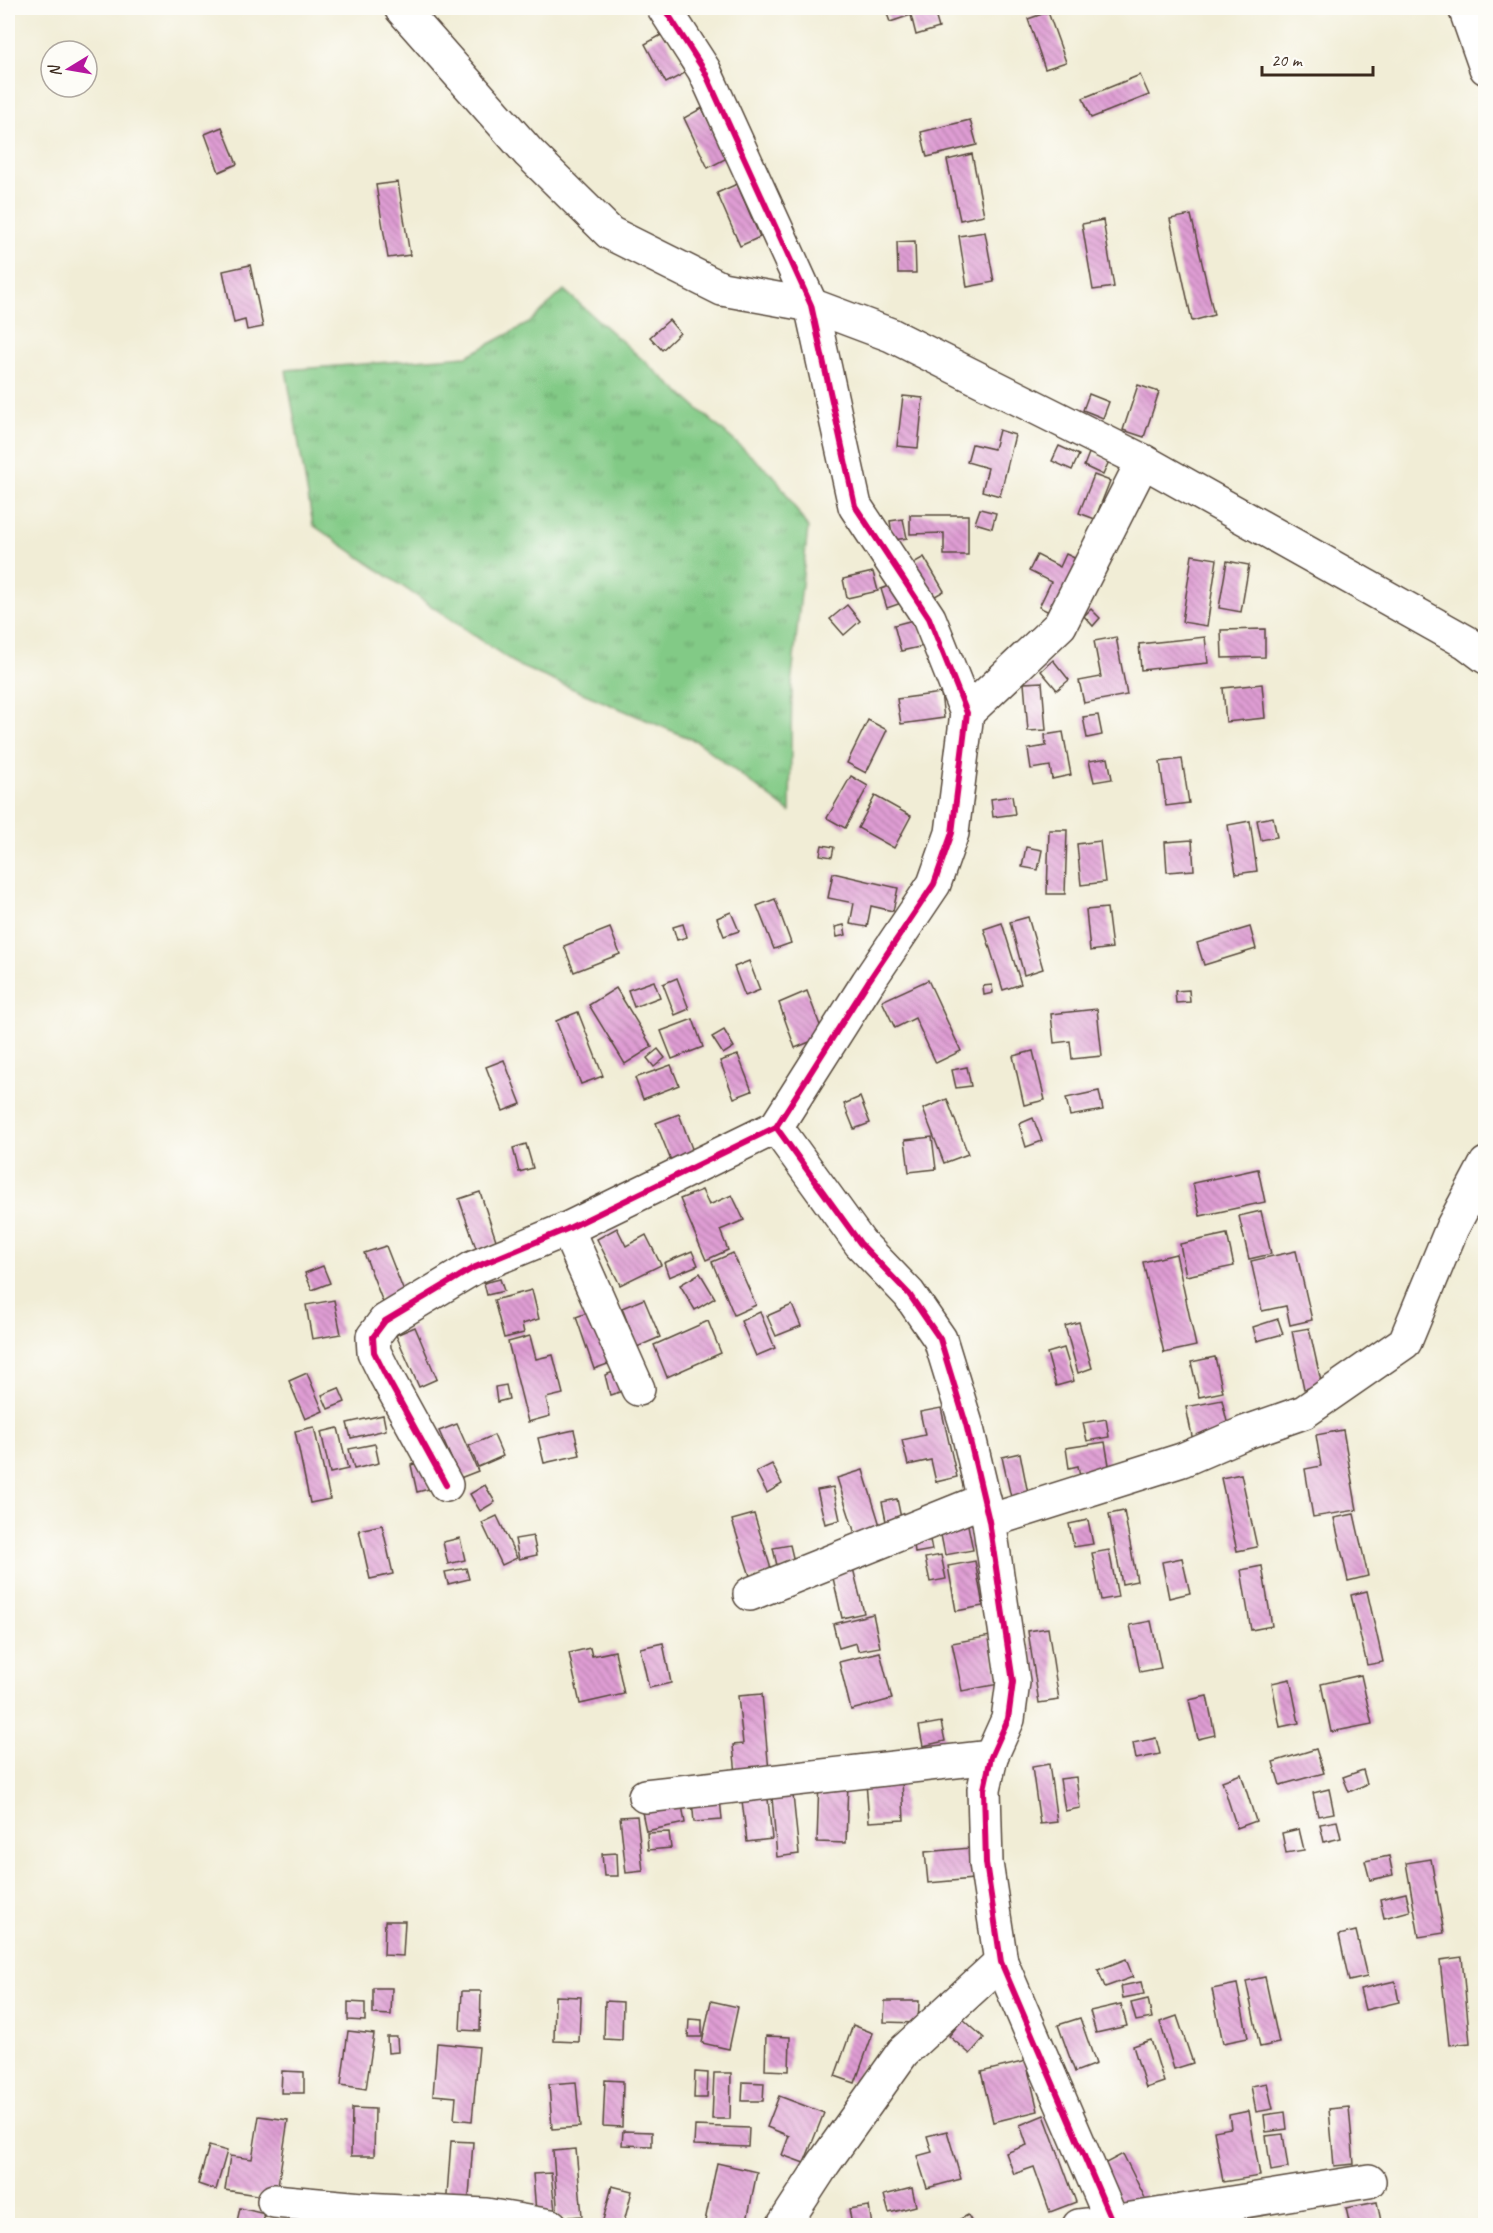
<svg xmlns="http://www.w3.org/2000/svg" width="1493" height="2233" font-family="Caveat,sans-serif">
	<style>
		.grass { fill: url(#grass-tufts); stroke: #5e7a52; stroke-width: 1.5 }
		.building { fill: url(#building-back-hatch) }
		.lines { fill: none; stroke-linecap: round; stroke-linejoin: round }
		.minor-casing { stroke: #56473a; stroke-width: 36 }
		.minor { stroke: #fff; stroke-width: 33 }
		.cycleway-casing { stroke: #fdfcf7; stroke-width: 10 }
		.cycleway { stroke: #d6006c; stroke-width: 6 }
	</style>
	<defs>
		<pattern id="grass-tufts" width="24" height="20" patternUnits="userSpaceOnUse" patternTransform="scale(1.5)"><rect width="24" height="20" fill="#82ca86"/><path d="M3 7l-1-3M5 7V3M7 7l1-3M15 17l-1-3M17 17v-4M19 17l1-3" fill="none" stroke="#6ca46d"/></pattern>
		<pattern id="building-back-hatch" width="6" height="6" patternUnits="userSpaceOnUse" patternTransform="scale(1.5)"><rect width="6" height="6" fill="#df9dd4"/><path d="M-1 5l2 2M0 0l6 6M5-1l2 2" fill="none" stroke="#b680ab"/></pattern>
	</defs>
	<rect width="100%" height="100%" fill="#fdfcf7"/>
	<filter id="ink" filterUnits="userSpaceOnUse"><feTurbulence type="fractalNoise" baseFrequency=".0167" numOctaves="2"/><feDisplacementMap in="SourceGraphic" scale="12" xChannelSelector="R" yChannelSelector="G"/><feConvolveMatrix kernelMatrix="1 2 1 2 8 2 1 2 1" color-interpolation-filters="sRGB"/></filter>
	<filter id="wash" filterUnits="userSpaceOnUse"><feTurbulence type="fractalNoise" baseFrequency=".008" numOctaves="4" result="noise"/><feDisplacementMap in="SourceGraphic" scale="24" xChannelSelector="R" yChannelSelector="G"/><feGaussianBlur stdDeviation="1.35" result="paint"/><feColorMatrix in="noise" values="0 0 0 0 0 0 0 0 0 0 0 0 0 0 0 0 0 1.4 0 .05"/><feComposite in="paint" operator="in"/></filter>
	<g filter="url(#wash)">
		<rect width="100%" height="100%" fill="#f1edd6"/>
		<path class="grass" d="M564 290 776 478 808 528 792 677 790 812 696 741 519 666 313 525 286 370 467 356 529 323Z"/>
		<g id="blocks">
			<g class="building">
				<path d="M885 8H933L939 28 916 35 911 15 890 22Z"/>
				<path d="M1048 12 1066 62 1045 69 1028 19Z"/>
				<path d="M663 34 685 73 666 83 645 44Z"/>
				<path d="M1140 75 1149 95 1091 118 1083 98Z"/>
				<path d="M702 108 727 158 708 168 684 118Z"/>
				<path d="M970 120 977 145 927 157 921 132Z"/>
				<path d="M222 127 237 164 219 172 205 134Z"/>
				<path d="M972 154 984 215 960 220 947 160Z"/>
				<path d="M398 182 410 255 388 258 376 185Z"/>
				<path d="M737 184 760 237 740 246 717 193Z"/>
				<path d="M1191 215 1214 315 1192 321 1170 219Z"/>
				<path d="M1103 220 1114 287 1093 290 1082 224Z"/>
				<path d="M985 232 994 282 967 287 959 236Z"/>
				<path d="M915 241 916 273H898L897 242Z"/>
				<path d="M250 265 263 327 247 330 245 320 234 323 223 271Z"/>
				<path d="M669 320 680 333 662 350 650 337Z"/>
				<path d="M1138 385 1159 392 1144 437 1123 430Z"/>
				<path d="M1089 394 1109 402 1103 418 1083 410Z"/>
				<path d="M903 396 923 398 918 448 897 446Z"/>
				<path d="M999 430 1015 435 1000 496 982 491 988 468 967 462 972 444 994 449Z"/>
				<path d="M1059 446 1079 455 1072 470 1052 461Z"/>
				<path d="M1089 453 1109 461 1103 475 1084 466Z"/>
				<path d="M1094 475 1110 481 1095 519 1079 513Z"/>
				<path d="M980 509 996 513 992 528 975 523Z"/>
				<path d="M910 515H968V555H944V533L910 534Z"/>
				<path d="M903 519 907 538 893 540 890 521Z"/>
				<path d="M1066 554 1081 561 1055 615 1039 607 1051 582 1029 571 1037 555 1060 567Z"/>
				<path d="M1192 555 1217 559 1207 626 1182 622Z"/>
				<path d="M924 557 944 591 930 599 910 565Z"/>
				<path d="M1227 561 1249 565 1241 612 1219 608Z"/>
				<path d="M873 572 878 591 847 598 843 579Z"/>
				<path d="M900 582 907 601 887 608 881 589Z"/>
				<path d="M847 605 860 621 844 635 830 619Z"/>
				<path d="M1091 609 1100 618 1093 626 1084 616Z"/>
				<path d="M917 619 924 646 901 651 894 625Z"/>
				<path d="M1265 629V657L1222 658 1221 630Z"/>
				<path d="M1116 637 1127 695 1084 703 1079 681 1101 677 1094 641Z"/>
				<path d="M1205 637 1208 663 1141 670 1139 644Z"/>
				<path d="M1053 660 1069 680 1057 690 1041 671Z"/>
				<path d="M1042 682 1046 730 1028 731 1024 683Z"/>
				<path d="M1262 684 1265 718 1226 722 1223 688Z"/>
				<path d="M941 693 944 718 901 724 897 699Z"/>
				<path d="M1098 715 1102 735 1087 738 1083 717Z"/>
				<path d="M868 720 887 730 866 773 847 763Z"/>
				<path d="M1063 732 1071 775 1052 779 1050 766 1031 769 1028 749 1046 746 1045 735Z"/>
				<path d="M1108 758 1112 779 1094 782 1089 761Z"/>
				<path d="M1182 759 1189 803 1166 806 1160 762Z"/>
				<path d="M851 776 868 786 845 828 827 818Z"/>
				<path d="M875 796 911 816 894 848 858 828Z"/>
				<path d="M1012 796 1015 814 993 817 991 799Z"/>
				<path d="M1273 817 1277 837 1261 840 1257 820Z"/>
				<path d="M1250 821 1257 871 1236 874 1228 825Z"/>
				<path d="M1049 830H1067L1065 894H1047Z"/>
				<path d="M1192 840 1194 870 1167 872 1165 842Z"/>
				<path d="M1100 841 1105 882 1081 885 1077 844Z"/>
				<path d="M822 845 834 847 832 857 820 855Z"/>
				<path d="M1026 847 1042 850 1038 870 1022 867Z"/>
				<path d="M833 873 898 888 893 911 871 906 867 927 850 924 854 903 828 898Z"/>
				<path d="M775 899 791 943 774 949 757 906Z"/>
				<path d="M1107 908 1112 948 1090 951 1086 910Z"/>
				<path d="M731 912 739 931 724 936 717 918Z"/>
				<path d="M1028 917 1043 969 1024 975 1010 922Z"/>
				<path d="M1002 923 1021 984 1003 990 984 929Z"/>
				<path d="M683 924 687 937 677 940 673 927Z"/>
				<path d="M844 925 846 935 837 937 835 927Z"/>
				<path d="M1250 927 1256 949 1204 965 1197 943Z"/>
				<path d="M610 928 620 954 574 972 564 946Z"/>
				<path d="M749 961 760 990 745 996 734 967Z"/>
				<path d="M677 978 689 1009 675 1015 663 984Z"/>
				<path d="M928 980 961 1051 936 1063 915 1018 895 1028 882 1001Z"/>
				<path d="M654 981 660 997 634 1007 628 990Z"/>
				<path d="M992 985 993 993 984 995 983 986Z"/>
				<path d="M616 988 652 1047 625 1064 589 1005Z"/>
				<path d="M1189 990 1190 1002 1176 1003 1175 991Z"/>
				<path d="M807 991 824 1036 795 1048 779 1003Z"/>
				<path d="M1097 1009 1102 1056 1072 1059 1070 1041 1054 1043 1051 1014Z"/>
				<path d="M578 1012 603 1076 581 1084 556 1021Z"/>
				<path d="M693 1019 703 1047 672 1059 661 1031Z"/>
				<path d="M724 1030 734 1047 723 1054 712 1037Z"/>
				<path d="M658 1049 665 1058 654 1067 647 1058Z"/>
				<path d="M1033 1051 1045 1100 1024 1105 1013 1056Z"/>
				<path d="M738 1055 752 1091 734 1098 720 1061Z"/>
				<path d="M504 1060 521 1104 503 1111 486 1067Z"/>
				<path d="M671 1065 679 1085 643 1099 635 1078Z"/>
				<path d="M967 1067 971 1086 956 1088 952 1070Z"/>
				<path d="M1099 1091 1103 1110 1070 1116 1066 1098Z"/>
				<path d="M860 1097 870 1123 854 1129 844 1104Z"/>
				<path d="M947 1099 968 1154 944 1163 923 1109Z"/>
				<path d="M679 1114 694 1154 672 1163 656 1123Z"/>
				<path d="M1033 1118 1042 1141 1026 1147 1019 1124Z"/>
				<path d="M932 1137 936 1169 909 1172 905 1140Z"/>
				<path d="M526 1144 533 1168 519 1172 513 1148Z"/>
				<path d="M1258 1169 1265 1202 1200 1216 1193 1183Z"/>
				<path d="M702 1190 709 1205 732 1195 744 1220 720 1230 728 1250 706 1260 680 1199Z"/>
				<path d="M480 1192 497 1243 477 1251 459 1199Z"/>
				<path d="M1261 1211 1271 1254 1249 1259 1239 1216Z"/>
				<path d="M617 1228 626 1246 646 1235 661 1265 620 1285 597 1239Z"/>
				<path d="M1227 1234 1234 1266 1186 1276 1180 1244Z"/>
				<path d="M386 1246 406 1297 384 1305 364 1253Z"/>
				<path d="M692 1251 698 1265 669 1277 664 1263Z"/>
				<path d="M1296 1251 1312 1320 1290 1325 1286 1306 1262 1311 1251 1261Z"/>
				<path d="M733 1253 756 1305 734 1315 712 1262Z"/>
				<path d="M1176 1254 1196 1346 1164 1353 1143 1262Z"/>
				<path d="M323 1266 330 1283 312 1290 305 1273Z"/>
				<path d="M700 1273 715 1298 695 1310 680 1285Z"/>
				<path d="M500 1279 504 1291 487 1295 484 1283Z"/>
				<path d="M532 1290 539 1319 522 1324 524 1333 504 1338 494 1300Z"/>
				<path d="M644 1299 660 1337 637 1347 622 1308Z"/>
				<path d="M334 1300 341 1334 312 1339 306 1305Z"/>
				<path d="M792 1305 801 1326 776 1336 767 1316Z"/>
				<path d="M595 1310 613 1362 594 1369 576 1317Z"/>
				<path d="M760 1312 775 1348 756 1356 741 1321Z"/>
				<path d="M1278 1319 1283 1334 1257 1341 1253 1327Z"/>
				<path d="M708 1321 721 1353 667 1377 654 1345Z"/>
				<path d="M1079 1322 1092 1368 1078 1373 1065 1326Z"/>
				<path d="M415 1327 437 1379 419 1387 396 1335Z"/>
				<path d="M1309 1328 1322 1386 1304 1389 1292 1331Z"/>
				<path d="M530 1336 536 1359 553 1355 563 1394 546 1398 550 1416 528 1422 508 1342Z"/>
				<path d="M1064 1348 1074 1381 1056 1386 1047 1353Z"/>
				<path d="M1215 1357 1223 1392 1199 1397 1191 1362Z"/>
				<path d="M622 1369 629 1389 610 1395 605 1375Z"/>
				<path d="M307 1373 323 1411 305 1419 289 1381Z"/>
				<path d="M506 1385 509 1399 497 1402 495 1387Z"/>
				<path d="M339 1388 345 1402 328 1409 322 1395Z"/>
				<path d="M1222 1400 1231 1439 1194 1446 1186 1407Z"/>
				<path d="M941 1408 957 1477 936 1482 931 1460 908 1465 902 1440 925 1435 920 1412Z"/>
				<path d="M383 1415 386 1430 351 1438 347 1423Z"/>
				<path d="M1106 1419 1109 1437 1087 1441 1083 1423Z"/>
				<path d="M457 1424 478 1471 460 1478 439 1431Z"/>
				<path d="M314 1427 330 1499 310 1503 295 1431Z"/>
				<path d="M338 1428 348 1469 330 1473 321 1432Z"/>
				<path d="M574 1430 580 1455 544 1463 538 1438Z"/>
				<path d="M1343 1430 1357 1510 1313 1517 1305 1469 1321 1466 1316 1435Z"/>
				<path d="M494 1435 503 1456 478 1467 469 1446Z"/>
				<path d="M1105 1442 1112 1482 1082 1487 1078 1466 1069 1468 1066 1448Z"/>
				<path d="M375 1444 379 1463 354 1469 349 1449Z"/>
				<path d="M1020 1453 1029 1499 1012 1502 1002 1457Z"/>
				<path d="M423 1462 429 1489 417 1492 411 1465Z"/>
				<path d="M772 1464 782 1484 767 1493 756 1472Z"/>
				<path d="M863 1470 882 1532 857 1540 837 1478Z"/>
				<path d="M1241 1474 1257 1547 1237 1551 1221 1478Z"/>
				<path d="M485 1485 495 1502 480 1511 470 1494Z"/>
				<path d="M833 1487 840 1520 825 1524 817 1490Z"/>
				<path d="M897 1499 902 1523 887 1526 882 1502Z"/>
				<path d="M1124 1511 1137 1581 1122 1584 1109 1514Z"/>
				<path d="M754 1514 772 1572 751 1579 732 1520Z"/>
				<path d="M1354 1514 1368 1576 1348 1581 1334 1518Z"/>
				<path d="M497 1516 517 1558 502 1565 482 1523Z"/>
				<path d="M1088 1520 1093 1544 1074 1547 1069 1524Z"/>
				<path d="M382 1525 393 1574 370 1579 359 1530Z"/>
				<path d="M968 1525 973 1550 945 1555 940 1530Z"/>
				<path d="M533 1536 537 1555 519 1559 515 1539Z"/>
				<path d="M460 1538 465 1560 448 1564 443 1542Z"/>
				<path d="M930 1540 932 1550 915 1553 914 1543Z"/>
				<path d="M790 1545 795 1566 778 1570 773 1548Z"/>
				<path d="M1109 1550 1118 1597 1101 1600 1092 1553Z"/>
				<path d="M941 1555 946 1579 930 1582 925 1558Z"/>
				<path d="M1182 1558 1190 1593 1169 1598 1162 1562Z"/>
				<path d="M975 1561 983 1606 956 1611 948 1566Z"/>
				<path d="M852 1564 864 1613 842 1618 831 1569Z"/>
				<path d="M1262 1566 1272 1626 1251 1630 1241 1570Z"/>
				<path d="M466 1568 469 1579 448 1584 445 1572Z"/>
				<path d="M1367 1591 1383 1662 1367 1665 1351 1595Z"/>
				<path d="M873 1614 880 1647 858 1651 856 1643 839 1648 833 1624Z"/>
				<path d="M1151 1621 1161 1668 1140 1672 1130 1625Z"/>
				<path d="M1048 1628 1059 1700 1039 1703 1028 1631Z"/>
				<path d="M990 1636 999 1684 962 1691 952 1643Z"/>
				<path d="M663 1643 671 1683 649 1688 640 1648Z"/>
				<path d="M590 1648 592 1656 615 1651 624 1694 580 1704 569 1653Z"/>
				<path d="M880 1652 892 1699 851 1710 839 1662Z"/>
				<path d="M1361 1675 1372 1724 1331 1732 1321 1684Z"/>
				<path d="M1290 1679 1299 1723 1280 1727 1272 1683Z"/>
				<path d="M762 1694 769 1771 736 1774 733 1745 743 1744 738 1696Z"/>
				<path d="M1207 1696 1215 1735 1198 1739 1189 1700Z"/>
				<path d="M941 1722 945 1741 923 1746 919 1726Z"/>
				<path d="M1156 1738 1160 1754 1136 1759 1133 1743Z"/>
				<path d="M1316 1749 1324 1773 1280 1785 1273 1762Z"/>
				<path d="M1049 1764 1057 1822 1040 1824 1032 1767Z"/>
				<path d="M1363 1770 1367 1784 1349 1792 1343 1777Z"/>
				<path d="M1241 1774 1256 1821 1237 1828 1222 1781Z"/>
				<path d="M1076 1777 1080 1808 1065 1811 1060 1779Z"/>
				<path d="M819 1780 848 1781 846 1843 817 1842Z"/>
				<path d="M902 1780 904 1820 869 1822 866 1782Z"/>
				<path d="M767 1789 772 1839 747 1842 741 1792Z"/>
				<path d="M1329 1789 1334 1813 1318 1816 1313 1793Z"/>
				<path d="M793 1795 799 1854 777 1857 772 1797Z"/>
				<path d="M720 1798 722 1820 694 1822 692 1800Z"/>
				<path d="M681 1799 685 1823 646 1831 641 1807Z"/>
				<path d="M637 1816 643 1871 626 1873 620 1817Z"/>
				<path d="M1337 1821 1341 1838 1324 1842 1320 1824Z"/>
				<path d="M1299 1829 1304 1850 1286 1853 1282 1833Z"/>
				<path d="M669 1832 671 1848 648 1850 647 1833Z"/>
				<path d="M970 1848 973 1879 928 1883 925 1852Z"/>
				<path d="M617 1853 618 1876H604L602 1854Z"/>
				<path d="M1389 1856 1393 1875 1370 1880 1365 1861Z"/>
				<path d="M1431 1859 1444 1933 1419 1937 1406 1863Z"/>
				<path d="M1406 1893 1410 1911 1384 1918 1380 1899Z"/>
				<path d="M385 1921H405L403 1956 384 1955Z"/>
				<path d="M1356 1931 1367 1977 1349 1981 1339 1935Z"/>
				<path d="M1462 1957 1470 2043 1449 2045 1440 1960Z"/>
				<path d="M1126 1959 1133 1977 1105 1987 1098 1970Z"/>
				<path d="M1265 1977 1279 2043 1260 2047 1246 1981Z"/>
				<path d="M1395 1981 1399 2002 1365 2010 1360 1989Z"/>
				<path d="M1141 1982 1144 1994 1123 1998 1121 1986Z"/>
				<path d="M1237 1984 1248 2038 1223 2043 1212 1989Z"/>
				<path d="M373 1988H392L391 2015 373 2014Z"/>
				<path d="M462 1991H481L480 2031 460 2030Z"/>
				<path d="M555 1996 581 1997 579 2042 554 2041Z"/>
				<path d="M1148 1999 1152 2018 1136 2021 1131 2003Z"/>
				<path d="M605 2001 623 2002 622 2040 604 2039Z"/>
				<path d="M711 2001 738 2007 729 2049 702 2043Z"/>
				<path d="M885 2001H919L918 2023 884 2022Z"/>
				<path d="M348 2002 365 2003V2021L348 2020Z"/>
				<path d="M1121 2004 1127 2026 1096 2033 1090 2011Z"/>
				<path d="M1177 2016 1193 2063 1174 2069 1160 2022Z"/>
				<path d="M1080 2018 1096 2064 1075 2072 1058 2025Z"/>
				<path d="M689 2019 702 2020V2037H688Z"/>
				<path d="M963 2019 984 2038 970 2054 949 2036Z"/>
				<path d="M853 2025 873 2033 855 2083 835 2076Z"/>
				<path d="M348 2031 374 2034 366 2089 341 2085Z"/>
				<path d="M766 2036 790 2037 789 2071 765 2070Z"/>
				<path d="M387 2037H397L398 2052 388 2053Z"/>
				<path d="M1151 2040 1164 2082 1146 2088 1133 2046Z"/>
				<path d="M437 2043 479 2047 472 2121 454 2119 456 2097 433 2095Z"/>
				<path d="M1026 2061 1038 2111 993 2122 981 2072Z"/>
				<path d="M282 2071 304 2072V2093H281Z"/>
				<path d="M695 2072 708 2073 707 2098H694Z"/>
				<path d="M714 2073H731L730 2119H712Z"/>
				<path d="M605 2080 623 2081 622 2127 603 2126Z"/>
				<path d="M576 2082 580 2127 552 2129 549 2084Z"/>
				<path d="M743 2082 764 2083 763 2101H742Z"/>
				<path d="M1267 2083 1273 2109 1256 2112 1251 2086Z"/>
				<path d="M779 2096 824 2113 804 2163 782 2155 789 2136 767 2127Z"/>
				<path d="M1349 2107 1354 2164 1334 2166 1329 2109Z"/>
				<path d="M352 2108 375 2109 374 2156H351Z"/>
				<path d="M1249 2111 1260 2176 1223 2182 1214 2131 1231 2128 1229 2115Z"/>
				<path d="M1285 2112 1287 2129 1266 2132 1264 2115Z"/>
				<path d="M1044 2115 1076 2202 1050 2212 1034 2167 1014 2174 1006 2153 1027 2145 1020 2125Z"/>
				<path d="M259 2116 288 2120 276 2198 225 2190 230 2156 252 2159Z"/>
				<path d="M695 2126 749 2128 748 2147 694 2145Z"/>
				<path d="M623 2131 652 2132V2146L622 2145Z"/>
				<path d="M947 2131 961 2179 927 2188 917 2156 932 2152 927 2136Z"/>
				<path d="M1283 2134 1288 2168 1271 2171 1266 2136Z"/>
				<path d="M451 2141 473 2142 468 2210 446 2208Z"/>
				<path d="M209 2146 227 2151 216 2190 198 2184Z"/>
				<path d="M576 2149 582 2216 558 2218 553 2151Z"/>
				<path d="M1123 2154 1146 2200 1124 2211 1102 2165Z"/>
				<path d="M717 2163 757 2172 746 2226H704Z"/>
				<path d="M551 2173 555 2211 536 2213 533 2174Z"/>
				<path d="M612 2186 632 2191 623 2226 602 2224Z"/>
				<path d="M912 2188 916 2206 889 2213 884 2195Z"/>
				<path d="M1377 2202 1382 2226H1350L1346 2208Z"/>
				<path d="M869 2206 872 2226H852L849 2209Z"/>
				<path d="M240 2208 265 2214 262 2226H236Z"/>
				<path d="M968 2215 974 2226H947Z"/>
			</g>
		</g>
	</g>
	<g filter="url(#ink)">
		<use href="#blocks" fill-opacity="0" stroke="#56473a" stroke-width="1.5"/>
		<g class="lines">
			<g class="minor-casing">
				<g id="minor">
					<path d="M401 8 529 153 610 233 722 289 811 305 891 335 1143 461 1466 642 1486 657"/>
					<path d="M1465 8 1486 68"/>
					<path d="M967 713 1060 625 1143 461"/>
					<path d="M776 1127 860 1243 909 1294 940 1339 966 1424 989 1521 1013 1682 1008 1719 991 1757 984 1789 986 1863 1001 1962 1114 2226"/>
					<path d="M567 1229 638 1389"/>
					<path d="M446 1485 385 1374 374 1352 373 1337 385 1321 473 1268 567 1229 776 1127 868 982 934 884 952 833 967 713 929 618 855 506 811 305 704 70 664 8"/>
					<path d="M989 1521 1182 1460 1247 1432 1304 1412 1405 1342 1452 1228 1486 1164"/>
					<path d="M750 1594 984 1500"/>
					<path d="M645 1796 991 1757"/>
					<path d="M274 2201 362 2209 486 2215 551 2226"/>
					<path d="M783 2226 824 2163 903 2052 1001 1962"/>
					<path d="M1079 2226 1113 2222 1369 2181"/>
				</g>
			</g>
			<use href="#minor" class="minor"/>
			<g class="cycleway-casing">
				<g id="cycleway">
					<path d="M776 1127 860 1243 909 1294 940 1339 966 1424 989 1521 1013 1682 1008 1719 991 1757 984 1789 986 1863 1001 1962 1114 2226"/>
					<path d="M446 1485 385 1374 374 1352 373 1337 385 1321 473 1268 567 1229 776 1127 868 982 934 884 952 833 967 713 929 618 855 506 811 305 704 70 664 8"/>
				</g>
			</g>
			<use href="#cycleway" class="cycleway"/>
		</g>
	</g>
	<rect width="1493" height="2233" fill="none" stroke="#fdfcf7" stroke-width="30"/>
	<g transform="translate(69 69) rotate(259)"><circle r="28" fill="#fdfcf7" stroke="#afa8a0" stroke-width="1.5"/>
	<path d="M0-4.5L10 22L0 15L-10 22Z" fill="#b5179e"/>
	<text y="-9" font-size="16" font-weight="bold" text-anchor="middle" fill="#3b2a1e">N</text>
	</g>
	<path d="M1262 66v9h111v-9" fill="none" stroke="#3b2a1e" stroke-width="3"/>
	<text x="1271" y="66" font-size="18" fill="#3b2a1e" stroke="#fdfcf7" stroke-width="4.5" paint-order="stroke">20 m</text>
</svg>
